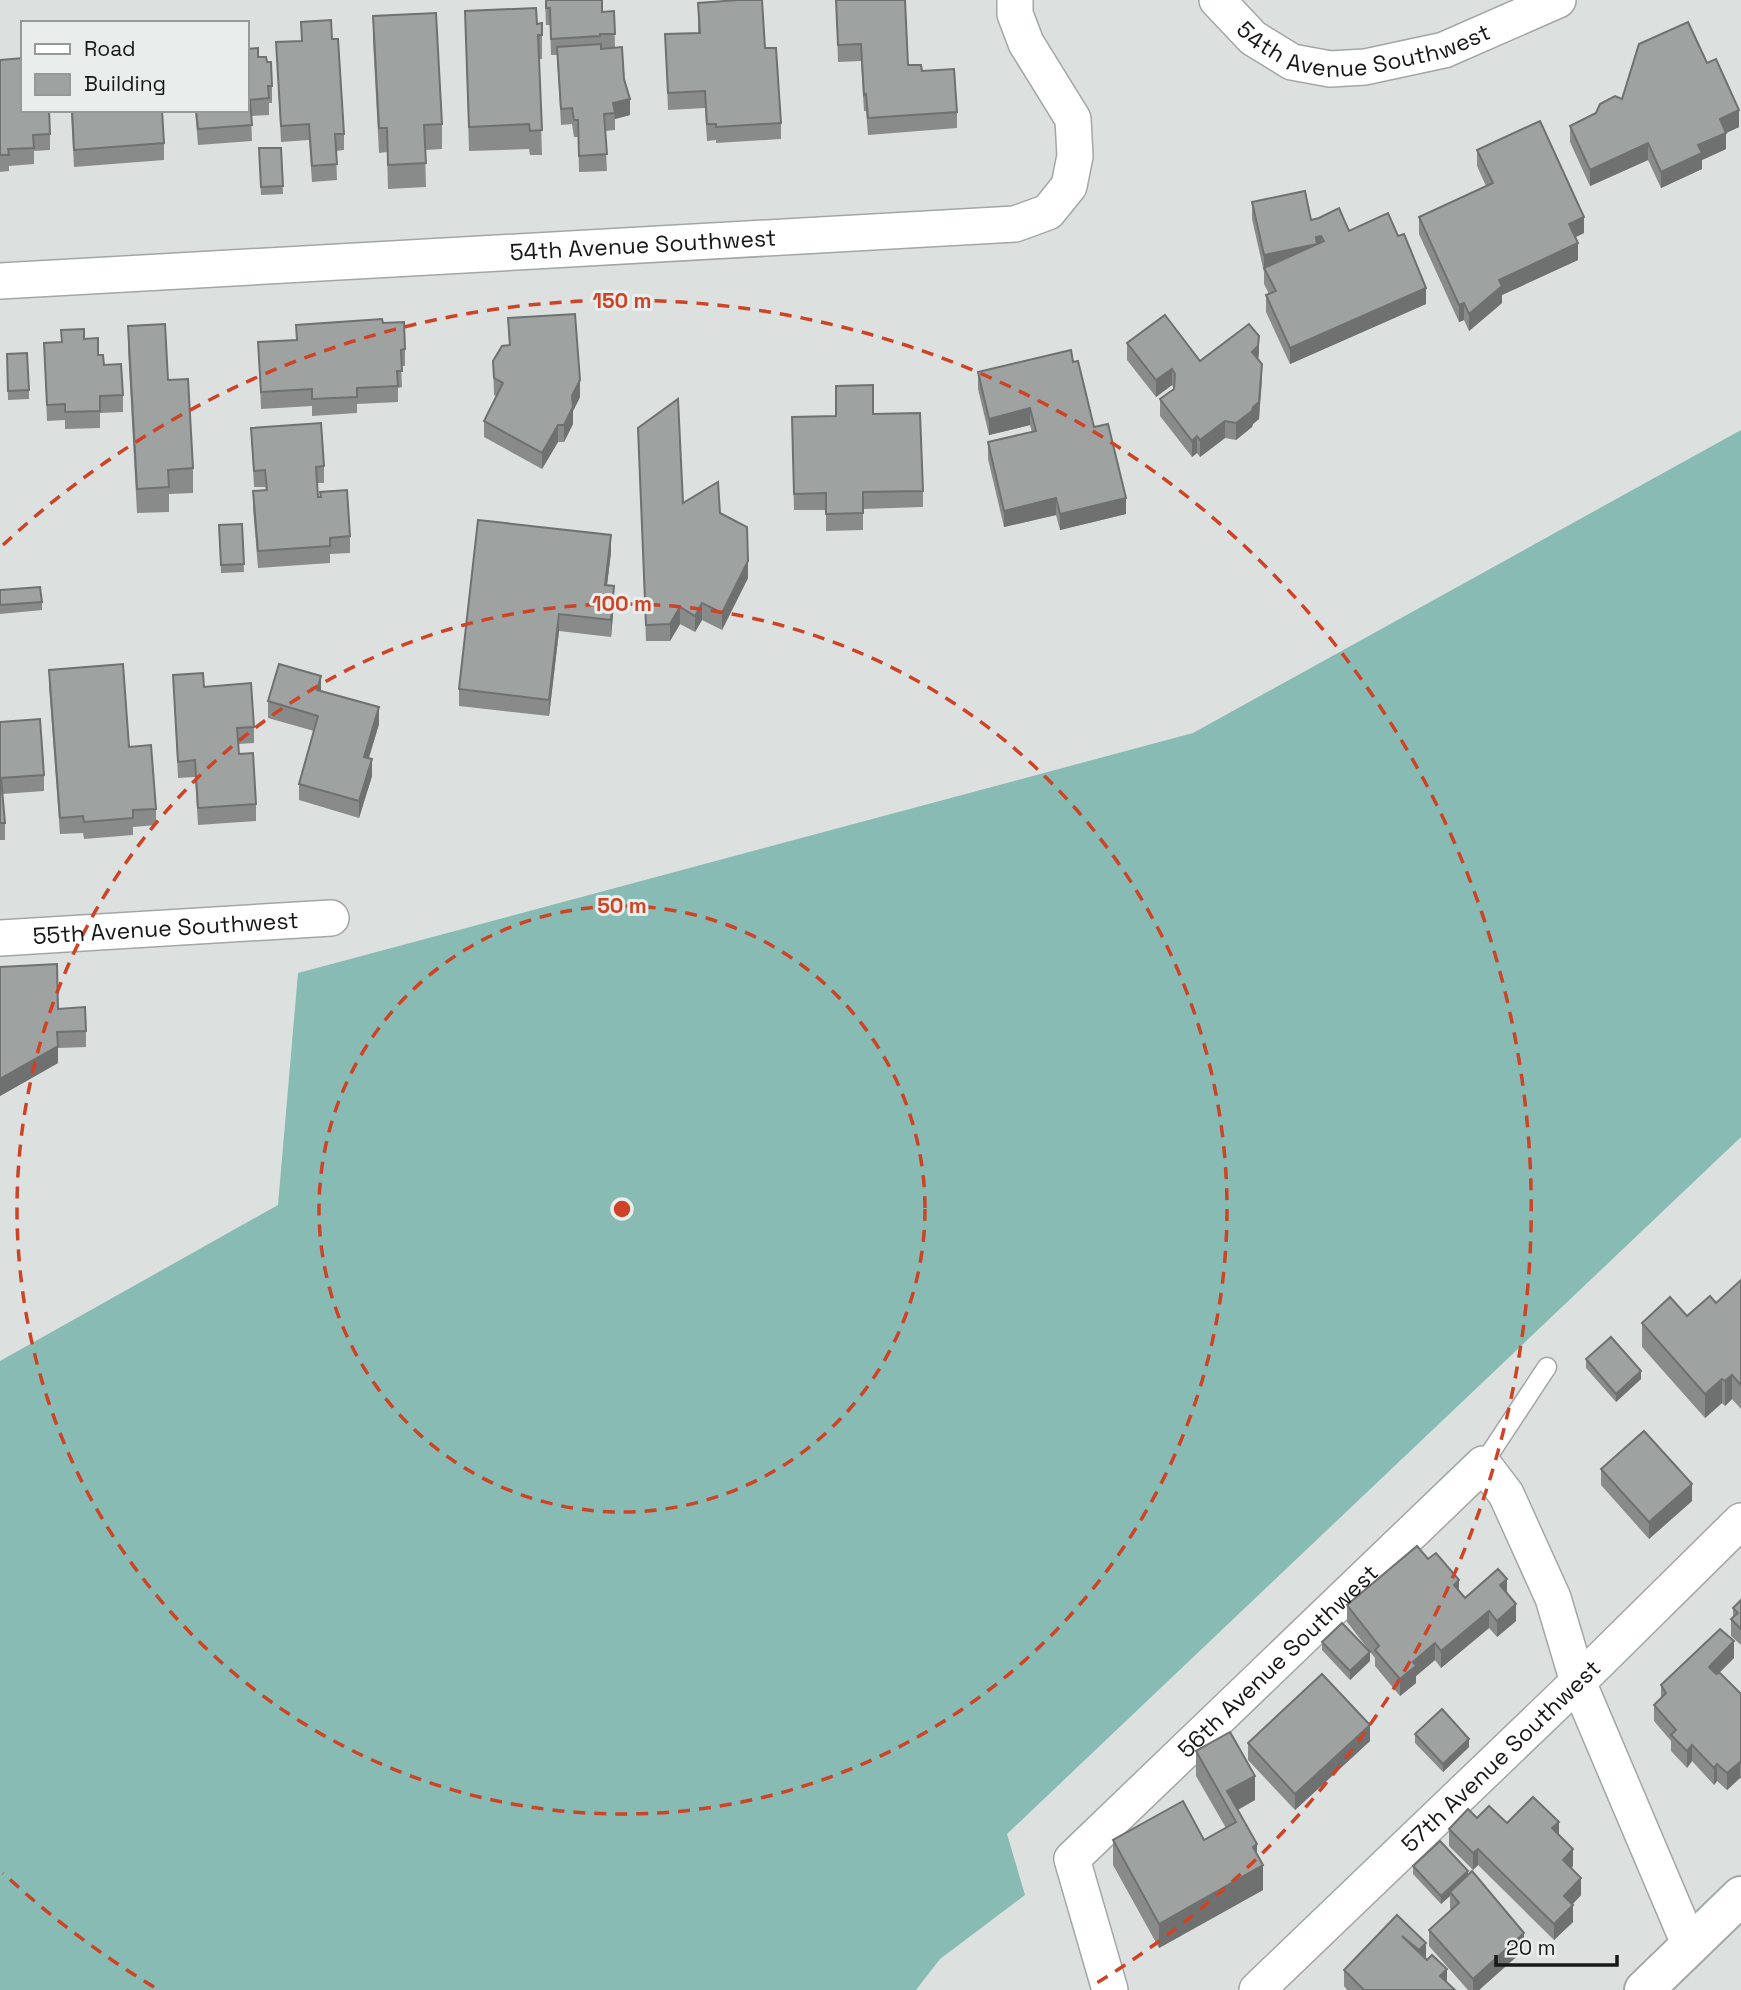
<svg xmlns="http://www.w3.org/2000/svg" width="1741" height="1990" font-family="'Space Grotesk',sans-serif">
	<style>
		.forest { fill: #88bbb3 }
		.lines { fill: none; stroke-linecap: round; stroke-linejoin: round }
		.lane-casing { stroke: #a2a6a6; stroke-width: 21 }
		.street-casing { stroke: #a2a6a6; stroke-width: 38 }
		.secondary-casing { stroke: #a2a6a6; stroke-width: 42 }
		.lane { stroke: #fff; stroke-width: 18 }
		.street { stroke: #fff; stroke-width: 35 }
		.secondary { stroke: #fff; stroke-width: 38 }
		.wall { fill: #888b8a }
		.shaded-wall { fill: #6f7171 }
		.building { fill: #9ea2a1; stroke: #6f7171; stroke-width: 2 }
		.ring { fill: none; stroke: #ce4326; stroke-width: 3.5; stroke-dasharray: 12 9 }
		.labels { text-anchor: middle; stroke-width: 6; stroke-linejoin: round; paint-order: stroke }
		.street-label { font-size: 23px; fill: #171918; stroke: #e9eeed }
		.centre { fill: #ce4326; stroke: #e9eeed; stroke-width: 3.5 }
		.ring-label { font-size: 21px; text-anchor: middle; font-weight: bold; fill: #ce4326; stroke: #e9eeed; stroke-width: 6; stroke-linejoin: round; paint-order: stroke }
	</style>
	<rect width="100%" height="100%" fill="#dce1e0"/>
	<path class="forest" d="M1741 430V1137L1007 1834 1025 1895 940 1959 916 1990H0V1361L278 1205 298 973 1193 733Z"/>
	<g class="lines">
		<g class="lane-casing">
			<path id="lane" d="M1483 1464 1547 1367"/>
		</g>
		<g class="street-casing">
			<g id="street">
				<path id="s1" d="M1217 0 1253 38 1292 62 1330 69 1365 67 1444 50 1558 0"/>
				<path id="s2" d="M0 281 1015 224 1048 212 1069 186 1075 156 1073 119 1026 43 1015 14V0"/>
				<path id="s3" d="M0 938 331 918"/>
				<path id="s4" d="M1110 1990 1072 1859 1483 1464 1506 1494 1553 1598 1578 1682 1690 1946"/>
				<path id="s5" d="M1257 1990 1578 1682 1741 1521"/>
			</g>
		</g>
		<g class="secondary-casing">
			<path id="secondary" d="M1644 1990 1741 1896"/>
		</g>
		<use href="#lane" class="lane"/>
		<use href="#street" class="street"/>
		<use href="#secondary" class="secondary"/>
	</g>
	<g class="wall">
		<path d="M545 0H602V12L614 11 615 48 624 79 630 115 615 119V130L605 131 607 171 579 172 578 137H574L572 124 561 125 557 55H551L550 25H546Z"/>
		<path d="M836 0 908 65 922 71 957 112V128L868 135 866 111H864L861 61 838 62Z"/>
		<path d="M698 3 765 48 781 123V139L716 143V140L707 141 705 108 668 110 665 34 698 33Z"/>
		<path d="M465 11 537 24 542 23V59H539L542 155H530L529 149 469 151Z"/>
		<path d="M373 16 442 124V149L425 150 426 187 388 189 387 152 379 153 373 40Z"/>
		<path d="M301 22 332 39 344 134V150L336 151 337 180 312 182 309 140 281 142 276 42 301 41Z"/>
		<path d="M258 57 267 62 272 86V103H269V115L251 116 252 141 198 145 195 110H247Z"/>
		<path d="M0 60 50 134V150L34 151V164L9 166V171L0 172Z"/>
		<path d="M1707 63 1739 127 1726 133V149L1702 160V169L1661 188 1648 160 1590 186 1570 142V126Z"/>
		<path d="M71 110H162L164 143V160L74 167Z"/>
		<path d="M281 148 283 194 261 195 259 157Z"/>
		<path d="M1477 150 1584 233 1576 237 1578 260 1502 295V303L1469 331 1464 320 1459 322 1419 234V217L1486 186 1477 166Z"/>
		<path d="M1252 202 1349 231 1426 304 1290 364 1266 312V295L1269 294 1264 284V272L1252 219Z"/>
		<path d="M508 318 580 397 573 411V424L564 442H558L542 469 484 437V421L496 396 494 395 493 361 509 345Z"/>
		<path d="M383 323 405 349V366H401L402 387 398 388V402L357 404V413L312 416V406L261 409 258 342 296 340V325Z"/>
		<path d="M128 326 168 380 193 468V493L169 494V512L137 513 128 350Z"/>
		<path d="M61 330 84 339 98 355 123 395V412L100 413V428L65 429V420L47 421 44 343 61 342Z"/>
		<path d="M1127 343 1200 361 1259 360 1262 381 1259 419 1253 424 1252 427 1236 440 1225 438 1200 457 1197 453 1192 457 1160 416V399L1174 389 1172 385 1156 397 1127 360Z"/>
		<path d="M7 354 29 390V399L8 400Z"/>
		<path d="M1073 362 1094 427 1126 514 1060 530 1056 515 1004 527 988 459V442L1032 432 1030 425 989 435 978 389V372Z"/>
		<path d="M873 414 923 491V507L863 509V530L826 531V510H794L792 433Z"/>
		<path d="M251 428 324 466V483H317L318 497 350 536V553L330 554V563L258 568 253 508V491L266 490 265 487H254Z"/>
		<path d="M638 428 683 503 720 513 748 578 722 630 702 620 695 632 680 624 670 641H646Z"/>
		<path d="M242 524 244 572 221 573 219 525Z"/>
		<path d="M611 552 607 585 614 603 611 637 559 631 549 716 459 706V689Z"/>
		<path d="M0 590 42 602V610L0 614Z"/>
		<path d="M49 670 129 747 156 809V825L133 827V835L84 839 83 833 60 834 49 686Z"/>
		<path d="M173 675 204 687 254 727V743L238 744 239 754 256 804V821L198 825 195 777 178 778Z"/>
		<path d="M321 691 379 724 369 758 372 776 359 818 299 800V784L314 731 268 718V701Z"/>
		<path d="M0 722 44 775V791L2 794 5 823V840H0Z"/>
		<path d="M0 967 58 1009 86 1031V1047L58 1048V1063L0 1096Z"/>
		<path d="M1741 1280V1409L1732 1399 1725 1406 1722 1403 1705 1418 1642 1347V1323L1687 1316 1716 1303Z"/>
		<path d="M1586 1359 1641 1379 1616 1402 1586 1368Z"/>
		<path d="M1601 1469 1692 1501 1649 1539 1601 1485Z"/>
		<path d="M1428 1559 1465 1598 1507 1594 1516 1621 1497 1637 1489 1628 1441 1668 1435 1660 1416 1676V1683L1400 1696 1375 1666V1658L1347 1622V1605Z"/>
		<path d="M1741 1600V1645L1731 1636V1619L1733 1617V1608Z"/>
		<path d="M1322 1642 1370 1661 1350 1680 1322 1650Z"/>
		<path d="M1734 1658 1718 1674 1741 1694V1779L1740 1778 1727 1790 1717 1781 1714 1785 1692 1761 1687 1768 1671 1751V1741L1654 1721V1705L1661 1698V1685Z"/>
		<path d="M1415 1734 1469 1747 1443 1772 1415 1743Z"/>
		<path d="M1370 1741 1295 1810 1248 1760V1743Z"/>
		<path d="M1196 1751 1255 1800 1238 1810 1257 1854 1263 1890 1159 1948 1113 1865V1840H1204L1226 1828 1196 1776Z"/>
		<path d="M1477 1818 1559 1835 1573 1866 1571 1868 1581 1895 1573 1904V1922L1554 1940 1478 1865 1473 1870 1449 1846V1829Z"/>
		<path d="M1413 1866 1468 1875 1524 1950 1479 1990H1468L1429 1946V1930L1451 1910 1450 1908V1896L1441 1904 1413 1874Z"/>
		<path d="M1397 1915 1426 1959 1455 1990H1347L1344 1986V1970Z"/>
	</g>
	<g class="shaded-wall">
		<path d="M630 99V115L615 119 613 103Z"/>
		<path d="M1739 110V127L1722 135 1726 133V149L1702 160V169L1661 188V172L1720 119Z"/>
		<path d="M1648 143V160L1590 186V170Z"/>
		<path d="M1584 217V233L1569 240V224Z"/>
		<path d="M1321 236V252L1264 268V272V255Z"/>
		<path d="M1578 243V260L1502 295V303L1469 331V314L1499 280Z"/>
		<path d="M1426 288V304L1290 364V348Z"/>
		<path d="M1464 303V320L1459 322V305Z"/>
		<path d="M1259 336V353L1258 363 1252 352Z"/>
		<path d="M1262 364 1259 419 1253 424 1252 427 1236 440V423Z"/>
		<path d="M1172 369V385L1156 397V380Z"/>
		<path d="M580 380V397L573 411V424L564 442V425L572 396Z"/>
		<path d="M1030 408V425L989 435V419Z"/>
		<path d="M1225 421V438L1200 457V440Z"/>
		<path d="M558 425V442L542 469V453Z"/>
		<path d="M1197 436V453L1192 457V441Z"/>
		<path d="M1056 498V515L1004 527V511Z"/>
		<path d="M1126 498V514L1060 530V514Z"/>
		<path d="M611 535V552L605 602V585Z"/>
		<path d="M748 561V578L722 630V613Z"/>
		<path d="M614 586V603L611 637V620Z"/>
		<path d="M702 603V620L695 632V616Z"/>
		<path d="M680 607V624L670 641V624Z"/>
		<path d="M559 614V631L549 716V700Z"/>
		<path d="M321 676V693L317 690Z"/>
		<path d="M379 707V724L364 773V757Z"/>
		<path d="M372 759V776L359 818V801Z"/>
		<path d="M58 1046V1063L0 1096V1079Z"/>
		<path d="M1641 1371V1379L1616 1402V1394Z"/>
		<path d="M1732 1375V1399L1725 1406V1381Z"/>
		<path d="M1722 1379V1403L1705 1418V1394Z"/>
		<path d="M1692 1484V1501L1649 1539V1522Z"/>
		<path d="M1507 1579V1596L1500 1585Z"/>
		<path d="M1459 1580V1597L1454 1585Z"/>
		<path d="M1516 1604V1621L1497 1637V1621Z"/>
		<path d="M1489 1611V1628L1441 1668V1651Z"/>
		<path d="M1734 1641V1658L1709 1683V1667Z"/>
		<path d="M1435 1643V1660L1416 1676V1683L1400 1696V1679L1413 1662Z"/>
		<path d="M1370 1652V1661L1350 1680V1671Z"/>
		<path d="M1370 1725V1741L1295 1810V1794Z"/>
		<path d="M1469 1739V1747L1443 1772V1764Z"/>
		<path d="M1692 1745V1761L1687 1768V1751Z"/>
		<path d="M1740 1762V1778L1727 1790V1773Z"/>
		<path d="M1717 1764V1781L1714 1785V1768Z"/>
		<path d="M1255 1776V1800L1231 1813 1227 1791Z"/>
		<path d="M1559 1822V1839L1552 1828Z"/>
		<path d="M1257 1844V1868L1253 1847Z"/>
		<path d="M1478 1849V1865L1473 1870V1853Z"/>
		<path d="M1573 1849V1866L1563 1877V1860Z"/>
		<path d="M1263 1865V1890L1159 1948V1924Z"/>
		<path d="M1468 1871V1879L1450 1892V1896L1441 1904V1896Z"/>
		<path d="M1581 1878V1895L1564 1913V1896Z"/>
		<path d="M1573 1905V1922L1554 1940V1924Z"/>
		<path d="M1524 1933V1950L1479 1990H1473V1979Z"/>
		<path d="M1426 1943V1959L1419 1966V1950Z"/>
		<path d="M1447 1969V1986L1440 1976Z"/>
	</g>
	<g class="building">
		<path d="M546 0H602V12L614 11 615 34H600V36L551 39 550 8H546Z"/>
		<path d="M738 0H762L765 48H776L781 123 716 127V124H707L705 91 668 93 665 34 700 33 698 3Z"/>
		<path d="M836 0H905L908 65H921L922 71 954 69 957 112 868 118 866 94 864 95 861 44 838 45Z"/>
		<path d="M536 8 537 24 542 23V35H538L542 130 530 131 529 124 469 127 465 11Z"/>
		<path d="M436 13 442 124 424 125 426 163 388 165 387 128H379L373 16Z"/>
		<path d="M331 20 332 39H338L344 134H335L337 164 312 166 309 124 281 126 276 42 302 41 301 22Z"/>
		<path d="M1688 22 1707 63 1716 59 1739 110 1720 119 1726 133 1698 145 1702 153 1661 172 1648 143 1590 170 1570 126 1596 113 1600 104 1615 96 1622 99 1639 44Z"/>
		<path d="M601 44V49L622 47 624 79 630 99 613 103 615 113 604 114 607 154 579 156 578 120H574L572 108 561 109 557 47Z"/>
		<path d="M258 48V57H266L267 62H271L272 86H268L269 98 250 100 252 125 198 129 196 110H247V49Z"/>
		<path d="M23 58V110H49L50 134 33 135 34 148 8 149 9 155H0V60Z"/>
		<path d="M72 110H162L164 143 74 150Z"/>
		<path d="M1540 121 1584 217 1569 224 1578 243 1499 280 1502 286 1469 314 1464 303 1459 305 1419 217 1493 183 1477 150Z"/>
		<path d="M259 148H281L283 186 261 187Z"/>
		<path d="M1305 191 1311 220 1319 218 1339 208 1349 231 1388 213 1398 236 1404 234 1426 288 1290 348 1266 295 1276 291 1264 268 1324 241 1321 236 1316 237 1317 244 1264 255 1252 202Z"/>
		<path d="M575 314 580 380 572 396 573 407 564 425H558L542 453 484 421 503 383 494 378 493 361 502 346 510 345 508 318Z"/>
		<path d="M1165 315 1200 361 1249 324 1259 336 1258 346 1252 352 1262 364 1259 402 1253 407 1252 411 1236 423 1225 421 1200 440 1197 436 1192 441 1160 399 1174 389 1175 374 1172 369 1156 380 1127 343Z"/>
		<path d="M382 319 383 323 404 322 405 349 401 350 402 371H397L398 386 357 388V397L312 399V389L261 392 258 342 297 340 296 325Z"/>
		<path d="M165 324 168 380 188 379 193 468 168 470 169 487 137 489 128 326Z"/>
		<path d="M84 329V339L98 338V355H103L104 365 121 364 123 395 100 396V411L65 412V404L47 405 44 343 62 342 61 330Z"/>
		<path d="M1071 350 1073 362 1078 361 1094 427 1108 424 1126 498 1060 514 1056 498 1004 511 988 442 1036 431 1030 408 989 419 978 372Z"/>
		<path d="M27 353 29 390 8 391 7 354Z"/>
		<path d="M873 385V414L920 413 923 491 863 492V513L826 514V493L794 494 792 417 836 416V386Z"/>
		<path d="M678 399 683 503 718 482 720 513 747 527 748 561 722 613 702 603 695 616 680 607 670 624 646 625 638 428Z"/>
		<path d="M321 423 324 466 316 467 318 497H321L320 492 347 490 350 536 330 538V546L258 551 253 491 267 490 265 470 254 471 251 428Z"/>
		<path d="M478 520 611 535 605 585 614 586 611 620 559 614 549 700 459 689Z"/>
		<path d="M242 524 244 564 221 565 219 525Z"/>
		<path d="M40 587 42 602 0 605V590Z"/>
		<path d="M123 664 129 747 151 745 156 809 133 810V818L84 822 83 816 60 818 49 670Z"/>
		<path d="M279 664 321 676 317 690 379 707 364 757 372 759 359 801 299 784 318 716 268 701Z"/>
		<path d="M203 673 204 687 251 683 254 727 237 728 239 754 253 753 256 804 198 808 195 760 178 762 173 675Z"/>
		<path d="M40 719 44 775 1 778 5 823H0V722Z"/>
		<path d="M57 964 58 1009 85 1007 86 1031 57 1032 58 1046 0 1079V967Z"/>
		<path d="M1741 1280V1385L1732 1375 1725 1381 1722 1379 1705 1394 1642 1323 1670 1297 1687 1316 1710 1296 1716 1303Z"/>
		<path d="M1611 1337 1641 1371 1616 1394 1586 1359Z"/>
		<path d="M1644 1431 1692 1484 1649 1522 1601 1469Z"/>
		<path d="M1417 1546 1428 1559 1436 1553 1459 1580 1454 1585 1465 1598 1498 1569 1507 1579 1500 1585 1516 1604 1497 1621 1489 1611 1441 1651 1435 1643 1413 1662 1416 1666 1400 1679 1375 1650 1379 1646 1347 1605Z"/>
		<path d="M1741 1600V1629L1731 1619 1738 1613 1733 1608Z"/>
		<path d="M1342 1623 1370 1652 1350 1671 1322 1642Z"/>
		<path d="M1720 1629 1734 1641 1709 1667 1716 1674 1720 1673 1741 1694V1763L1740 1762 1727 1773 1717 1764 1714 1768 1692 1745 1687 1751 1671 1735 1676 1730 1654 1705 1666 1693 1661 1685Z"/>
		<path d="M1322 1674 1370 1725 1295 1794 1248 1743Z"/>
		<path d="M1442 1709 1469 1739 1443 1764 1415 1734Z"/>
		<path d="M1230 1732 1255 1776 1227 1791 1257 1844 1253 1847 1263 1865 1159 1924 1113 1840 1183 1801 1204 1840 1236 1822 1196 1751Z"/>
		<path d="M1533 1797 1559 1822 1552 1828 1573 1849 1563 1860 1581 1878 1564 1896 1573 1905 1554 1924 1478 1849 1473 1853 1449 1829 1468 1809 1477 1818 1489 1806 1507 1823Z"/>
		<path d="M1440 1841 1468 1871 1441 1896 1413 1866Z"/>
		<path d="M1472 1871 1524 1933 1473 1979 1429 1930 1459 1903 1450 1892Z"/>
		<path d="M1397 1915 1426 1943 1419 1950 1402 1936 1427 1960 1432 1955 1447 1969 1440 1976 1455 1990H1364L1344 1970Z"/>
	</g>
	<g class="ring">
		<circle cx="622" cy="1209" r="303"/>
		<circle cx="622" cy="1209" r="605"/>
		<path d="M154 1987A908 908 0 0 1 3 1873M3 545A908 908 0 1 1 1090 1987"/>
	</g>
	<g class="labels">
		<g class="street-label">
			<text dy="8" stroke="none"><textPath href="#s1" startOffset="168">54th Avenue Southwest</textPath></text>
			<text dy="8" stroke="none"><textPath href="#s2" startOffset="644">54th Avenue Southwest</textPath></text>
			<text dy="8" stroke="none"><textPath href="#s3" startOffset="166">55th Avenue Southwest</textPath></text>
			<text dy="8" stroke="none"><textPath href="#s4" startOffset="422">56th Avenue Southwest</textPath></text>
			<text dy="8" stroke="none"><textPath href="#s5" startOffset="338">57th Avenue Southwest</textPath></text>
		</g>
	</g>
	<circle cx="622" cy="1209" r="10" class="centre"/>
	<g class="ring-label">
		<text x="622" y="308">150 m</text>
		<text x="622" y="611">100 m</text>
		<text x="622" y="913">50 m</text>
	</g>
	<rect x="21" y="21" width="228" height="91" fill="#e9eeed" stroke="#959998" stroke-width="2"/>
	<rect x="35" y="44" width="35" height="10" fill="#ffffff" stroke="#959998" stroke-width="2"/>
	<text x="84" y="56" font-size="21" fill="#171918">Road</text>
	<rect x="35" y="74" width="35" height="21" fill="#9ea2a1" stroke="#959998" stroke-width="2"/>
	<text x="84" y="91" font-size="21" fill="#171918">Building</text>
	<path d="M1496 1955v10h121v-10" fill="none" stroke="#171918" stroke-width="3.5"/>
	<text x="1506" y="1955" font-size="21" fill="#171918" stroke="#e9eeed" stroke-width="5" paint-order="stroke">20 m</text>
</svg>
